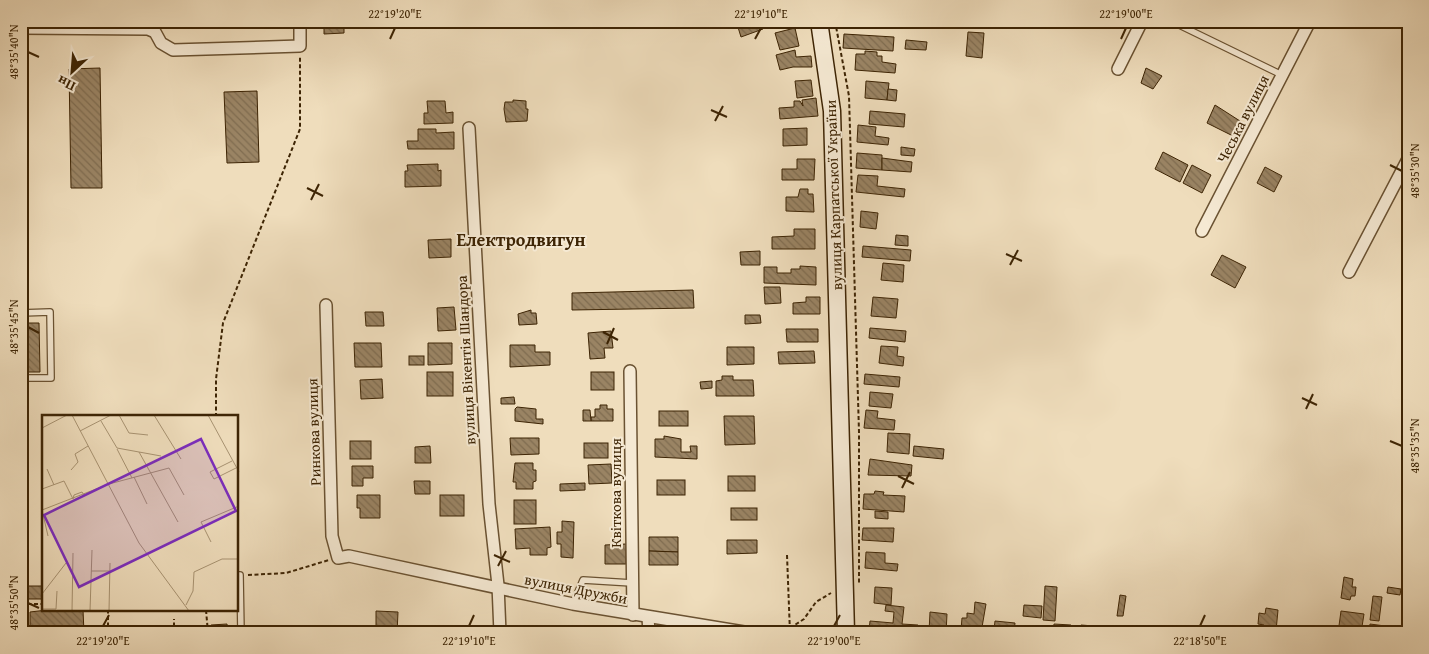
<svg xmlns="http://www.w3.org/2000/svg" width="1429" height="654" font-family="'Gentium Book Plus',serif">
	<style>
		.building { fill: url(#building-back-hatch); stroke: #3d2404 }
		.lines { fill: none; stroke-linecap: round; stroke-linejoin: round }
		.lane-casing { stroke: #6a5232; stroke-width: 8 }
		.street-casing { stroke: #6a5232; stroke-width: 14 }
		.secondary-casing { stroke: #3d2404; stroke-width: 19 }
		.path { stroke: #3d2404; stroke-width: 2; stroke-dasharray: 4 2.5; stroke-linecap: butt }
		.lane { stroke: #f5e9d3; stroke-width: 5.5 }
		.street { stroke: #f5e9d3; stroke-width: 11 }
		.secondary { stroke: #f5e9d3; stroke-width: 16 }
		.ticks { fill: none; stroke: #3d2404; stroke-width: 2 }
		.labels { text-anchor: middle; stroke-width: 4; stroke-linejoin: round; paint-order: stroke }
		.street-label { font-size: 15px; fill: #3d2404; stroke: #f5e9d3 }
		.quarter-label { font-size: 18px; font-weight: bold; fill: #3d2404; stroke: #f5e9d3 }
		.inset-road { fill: none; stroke: #a89372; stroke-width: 1 }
		.view { fill: #7b2cbf; fill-opacity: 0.15; stroke: #7b2cbf; stroke-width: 2.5 }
		.inset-edge { fill: none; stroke: #3d2404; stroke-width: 2.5 }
		.neatline { fill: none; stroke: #3d2404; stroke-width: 2 }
		.ticks-label { font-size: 12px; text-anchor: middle; fill: #3d2404 }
	</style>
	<defs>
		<pattern id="building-back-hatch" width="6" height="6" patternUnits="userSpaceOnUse" patternTransform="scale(1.25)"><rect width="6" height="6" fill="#9a8464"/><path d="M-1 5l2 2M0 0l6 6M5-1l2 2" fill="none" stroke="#7f6c50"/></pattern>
	</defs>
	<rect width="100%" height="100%" fill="#efddbc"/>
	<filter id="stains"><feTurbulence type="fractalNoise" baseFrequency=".004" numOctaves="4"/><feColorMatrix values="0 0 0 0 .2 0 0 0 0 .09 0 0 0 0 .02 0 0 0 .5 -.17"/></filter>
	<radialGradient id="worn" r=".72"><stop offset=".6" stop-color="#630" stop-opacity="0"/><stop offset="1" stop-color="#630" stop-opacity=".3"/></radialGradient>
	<g class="building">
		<path d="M324 21H344V33L324 34Z"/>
		<path d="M745 21H760L763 29 741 37 737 24Z"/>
		<path d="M1345 21H1362L1359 28Z"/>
		<path d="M795 28 799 46 780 50 775 33Z"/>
		<path d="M968 32 984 33 982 58 966 56Z"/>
		<path d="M844 34 894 37 893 51 843 48Z"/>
		<path d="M906 40 927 42 926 50 905 49Z"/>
		<path d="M795 50 796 57 811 56 812 67H793L780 70 776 55Z"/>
		<path d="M865 51 877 52V56H882V62L896 64 895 73 855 70 856 54H865Z"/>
		<path d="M100 68 102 188H71L69 69Z"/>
		<path d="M1146 68 1162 76 1153 89 1141 83Z"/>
		<path d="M811 80 813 96 797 98 795 81Z"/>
		<path d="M866 81 889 83 887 100 865 98Z"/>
		<path d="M888 89 897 90 896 101 887 100Z"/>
		<path d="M257 91 259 162 227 163 224 92Z"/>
		<path d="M816 98 818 116 780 119 779 108 794 107V101H800L803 106 802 100Z"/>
		<path d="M513 100 526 101V109H528L527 121 506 122 504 109 505 102H513Z"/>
		<path d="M427 101H445L446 113 453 112V123L424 124V113H428Z"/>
		<path d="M1215 105 1240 121 1233 136 1207 123Z"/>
		<path d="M870 111 905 114 904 127 869 124Z"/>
		<path d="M858 125 876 127 875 136 889 138 888 145 857 142Z"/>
		<path d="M807 128V145L783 146V129Z"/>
		<path d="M418 129H436V133L454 132V149H408L407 141H418Z"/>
		<path d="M901 147 915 149 914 156 901 155Z"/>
		<path d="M1163 152 1188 165 1180 182 1155 169Z"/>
		<path d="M857 153 882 155V170L856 168Z"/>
		<path d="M882 158 912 162 911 172 882 170Z"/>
		<path d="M797 159H815L814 180H782V169H797Z"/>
		<path d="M438 164V171L441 170V186L405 187V171H408L407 165Z"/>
		<path d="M1192 165 1211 175 1202 193 1183 183Z"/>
		<path d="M1265 167 1282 176 1274 192 1257 183Z"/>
		<path d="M858 175 878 176 877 186 905 189 904 197 856 192Z"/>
		<path d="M800 189H808V194H813L814 212 786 211V197H798Z"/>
		<path d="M861 211 878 213 876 229 860 227Z"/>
		<path d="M794 229H815V249H772V237L794 236Z"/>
		<path d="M896 235 908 236V246L895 245Z"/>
		<path d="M451 239V257L429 258 428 240Z"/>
		<path d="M863 246 911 250 910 261 862 257Z"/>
		<path d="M760 251V265H741L740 252Z"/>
		<path d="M1222 255 1246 267 1235 288 1211 275Z"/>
		<path d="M883 263 904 265 903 282 881 280Z"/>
		<path d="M800 266 816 267V285L764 283V267H777V273H791V269H800Z"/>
		<path d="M764 287H780L781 303 765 304Z"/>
		<path d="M693 290 694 308 572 310V293Z"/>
		<path d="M806 297H820V314H793V303L806 302Z"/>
		<path d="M873 297 898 299 896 318 871 316Z"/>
		<path d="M454 307 456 330 438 331 437 308Z"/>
		<path d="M531 310V313H536L537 324 519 325 518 314Z"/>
		<path d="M365 312H383L384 326H366Z"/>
		<path d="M745 315H760L761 323 745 324Z"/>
		<path d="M21 323H39L40 372H21Z"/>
		<path d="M870 328 906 331 905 342 869 338Z"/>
		<path d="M786 329H818V342H787Z"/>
		<path d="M611 331 613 348H604L605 358 590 359 588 333Z"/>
		<path d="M354 343H381L382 367H355Z"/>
		<path d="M428 343H452V364L428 365Z"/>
		<path d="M510 345H535V352H550V365L510 367Z"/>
		<path d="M881 346 898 347 897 356 904 357 903 366 879 363Z"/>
		<path d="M727 347H754V364L727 365Z"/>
		<path d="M814 351 815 363 779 364 778 352Z"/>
		<rect x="409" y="356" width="15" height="9"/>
		<rect x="427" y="372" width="26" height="24"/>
		<rect x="591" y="372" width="23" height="18"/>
		<path d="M865 374 900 377 899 387 864 384Z"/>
		<path d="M722 376H733V380H753L754 396H716V381L722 380Z"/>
		<path d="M382 379 383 398 361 399 360 380Z"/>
		<path d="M712 381V388L701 389 700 382Z"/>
		<path d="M870 392 893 394 891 408 869 406Z"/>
		<path d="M514 397 515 404H501V398Z"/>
		<path d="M600 405H607V409H613V421H591V417H595V409H600Z"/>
		<path d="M517 407 536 409V419H543V424L515 421V409Z"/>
		<path d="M583 410H590L591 421H583Z"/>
		<path d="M866 410 878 411 877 418 895 420 894 430 864 428Z"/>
		<rect x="659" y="411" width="29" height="15"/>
		<path d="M724 416H754L755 444 725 445Z"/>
		<path d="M888 433 910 434 909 454 887 452Z"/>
		<path d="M664 436 681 439V452H691L690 446H697V459L655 457V439H664Z"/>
		<path d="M510 438H539V454L511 455Z"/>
		<rect x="350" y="441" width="21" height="18"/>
		<rect x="584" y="443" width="24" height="15"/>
		<path d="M430 446 431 463H415V447Z"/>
		<path d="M914 446 944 449 943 459 913 456Z"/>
		<path d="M870 459 912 465 911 476 868 475Z"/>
		<path d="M515 463H533V470H536V481L533 482V489H516V482H513Z"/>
		<path d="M611 464 612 483 589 484 588 465Z"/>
		<path d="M352 466H373V478H363V486H352Z"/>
		<rect x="728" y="476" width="27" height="15"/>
		<rect x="657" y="480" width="28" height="15"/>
		<path d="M414 481H430V494H415Z"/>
		<path d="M585 483V490L560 491V484Z"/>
		<path d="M875 491 884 492 883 495 905 496 904 512 863 509 864 494H874Z"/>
		<path d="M357 495H380V518H360V508H357Z"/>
		<rect x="440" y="495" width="24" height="21"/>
		<rect x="514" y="500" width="22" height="24"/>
		<rect x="731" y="508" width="26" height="12"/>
		<path d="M875 511 888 512V519L875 518Z"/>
		<path d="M562 521 574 522 573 558 561 557V544H557V532H562Z"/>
		<path d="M550 527 551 547 547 548V555H530V548L516 549 515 529Z"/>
		<path d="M863 528H894L893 542 862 540Z"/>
		<path d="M649 537H678V552L649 551Z"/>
		<path d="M727 540H757V553L727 554Z"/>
		<path d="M626 544V564H605V545Z"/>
		<path d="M649 551 678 552V565H649Z"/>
		<path d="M866 552 885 553V563L898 564 897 571 865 568Z"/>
		<path d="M1344 577 1353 579 1352 587H1356L1355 596H1351L1350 600 1341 598Z"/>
		<rect x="21" y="586" width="23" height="13"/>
		<path d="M1045 586 1057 587 1055 621 1043 620Z"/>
		<path d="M875 587 892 588 891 605 874 603Z"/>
		<path d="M1388 587 1401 589 1400 595 1387 593Z"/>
		<path d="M1120 595 1126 596 1123 616H1117Z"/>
		<path d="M1373 596 1382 597 1379 621 1370 620Z"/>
		<path d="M975 602 986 604 981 633H965V630H961L962 618H967V613L974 614Z"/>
		<path d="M886 605 904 607 902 624 918 625V633L869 631 870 621 893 623 894 612 885 611Z"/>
		<path d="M1024 605 1042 606 1041 618 1023 616Z"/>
		<path d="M1266 608 1278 610 1276 631 1263 629 1264 625 1258 624 1259 613 1265 614Z"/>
		<path d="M47 610H83L84 633H52V629L30 630V612Z"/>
		<path d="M376 611 398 612 397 633H376Z"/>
		<path d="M1341 611 1364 614 1361 633H1338Z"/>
		<path d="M930 612 947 614 946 633 929 632Z"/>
		<path d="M995 621 1015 623 1014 633H998L999 630H994Z"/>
		<path d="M227 624 228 633H212L211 625Z"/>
		<path d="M1054 624 1071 625 1070 633H1053Z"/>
		<path d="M1370 624 1385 626 1386 633H1369Z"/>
		<path d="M1081 625 1094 626V633H1080Z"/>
		<path d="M526 627 553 629 552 633H526Z"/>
		<path d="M1106 627 1126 628V633L1106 632Z"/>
		<path d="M1134 628 1157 630 1156 633H1134Z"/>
		<path d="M1290 628 1297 629 1304 633H1286V629Z"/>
	</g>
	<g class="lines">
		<g class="lane-casing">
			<g id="lane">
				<path d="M1171 21 1282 75"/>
				<path d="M21 313 50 312 51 378H21"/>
				<path d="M238 575H240L241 633"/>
				<path d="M573 604 583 580 632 583"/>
			</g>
		</g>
		<g class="street-casing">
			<g id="street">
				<path d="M21 28 148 29 155 32 161 43 173 50 300 46V21"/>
				<path d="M1118 69 1142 21"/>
				<path d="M469 128 489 504 498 585 500 633"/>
				<path d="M1202 231 1310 21"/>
				<path d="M1349 272 1408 159"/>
				<path d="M326 305 332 536 338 558 349 556 573 604 750 633"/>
				<path d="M630 371 633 615"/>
				<path d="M648 617 649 633"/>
			</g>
		</g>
		<g class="secondary-casing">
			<path id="secondary" d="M819 21 832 111 846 633"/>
		</g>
		<g class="path">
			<path d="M835 21 849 96 859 432V585"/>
			<path d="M216 417V379L223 323 300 129V56"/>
			<path d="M787 555 790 633"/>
			<path d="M248 575 286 573 329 560"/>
			<path d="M21 604H44"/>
			<path d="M206 610 208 633"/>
			<path d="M860 627 861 631 867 633"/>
			<path d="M790 628 804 619 816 602 831 593"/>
			<path d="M108 633V610"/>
			<path d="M174 633V619"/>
		</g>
		<use href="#lane" class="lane"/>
		<use href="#street" class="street"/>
		<use href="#secondary" class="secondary"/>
	</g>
	<path class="ticks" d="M390 39 395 28M755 39 761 28M1121 39 1126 28M28 52 39 57M711 110 727 117M715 121 723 106M1390 165 1402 171M307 188 323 196M311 200 319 184M1006 254 1022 261M1010 265 1018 250M28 327 39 333M603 332 618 340M607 344 614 328M1302 398 1317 405M1306 409 1313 394M1390 441 1402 446M898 476 914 484M902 488 910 472M494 555 510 562M498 566 506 551M28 603 39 608M103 626 109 615M469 626 474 615M834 626 840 615M1200 626 1205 615"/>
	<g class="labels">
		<g class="street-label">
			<text transform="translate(1243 119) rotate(-63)" y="5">Чеська вулиця</text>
			<text transform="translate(834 195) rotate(-92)" y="5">вулиця Карпатської України</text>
			<text transform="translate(466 360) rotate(-93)" y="5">вулиця Вікентія Шандора</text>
			<text transform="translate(314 432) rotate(-92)" y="5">Ринкова вулиця</text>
			<text transform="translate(616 493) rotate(-90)" y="5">Квіткова вулиця</text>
			<text transform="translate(576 589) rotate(11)" y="5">вулиця Дружби</text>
		</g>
		<g class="quarter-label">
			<text x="521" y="246">Електродвигун</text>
		</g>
	</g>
	<g transform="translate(42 415)">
		<rect width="196" height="196" fill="#efddbc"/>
		<path class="inset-road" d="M30 0 97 128 147 196M77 0 87 18 106 20M112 0 139 44M166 0 197 57M59 6 75 33 119 41M0 13 25 0M38 16 69 0M75 34 90 63M97 37 136 107M190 46 168 57 172 64 194 53M5 54 12 70M29 55 36 47 33 39 46 31M92 62 105 89M0 74 22 66 31 84M31 84 32 80 40 77 42 80M6 121 0 95 67 69 127 53 142 80M169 127 159 107 197 91M49 156H67M0 179 24 148M144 190 151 176 152 157 180 144H197M0 194H14L15 176M30 196 31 138M48 196 50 135M50 196H85M67 196 68 148"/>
		<path class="view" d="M159 24 194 96 37 172 2 100Z"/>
		<rect width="196" height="196" class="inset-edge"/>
	</g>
	<rect width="1429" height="654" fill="none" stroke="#efddbc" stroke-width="55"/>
	<g transform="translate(72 72) rotate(206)" stroke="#f5e9d3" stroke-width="4" paint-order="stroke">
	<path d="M0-4L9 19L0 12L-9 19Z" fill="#3d2404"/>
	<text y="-8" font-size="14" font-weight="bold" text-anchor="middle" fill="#3d2404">Пн</text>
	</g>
	<rect x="28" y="28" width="1374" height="598" class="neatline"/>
	<g class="ticks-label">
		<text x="395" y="18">22°19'20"E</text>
		<text x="761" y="18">22°19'10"E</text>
		<text x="1126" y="18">22°19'00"E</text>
		<text transform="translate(14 52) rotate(-90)" y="4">48°35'40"N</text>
		<text transform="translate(1415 171) rotate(-90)" y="4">48°35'30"N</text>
		<text transform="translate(14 327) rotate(-90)" y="4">48°35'45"N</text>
		<text transform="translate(1415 446) rotate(-90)" y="4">48°35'35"N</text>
		<text transform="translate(14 603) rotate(-90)" y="4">48°35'50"N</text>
		<text x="103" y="645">22°19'20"E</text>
		<text x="469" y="645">22°19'10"E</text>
		<text x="834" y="645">22°19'00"E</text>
		<text x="1200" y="645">22°18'50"E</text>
	</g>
	<rect width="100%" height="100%" filter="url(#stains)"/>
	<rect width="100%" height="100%" fill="url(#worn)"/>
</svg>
